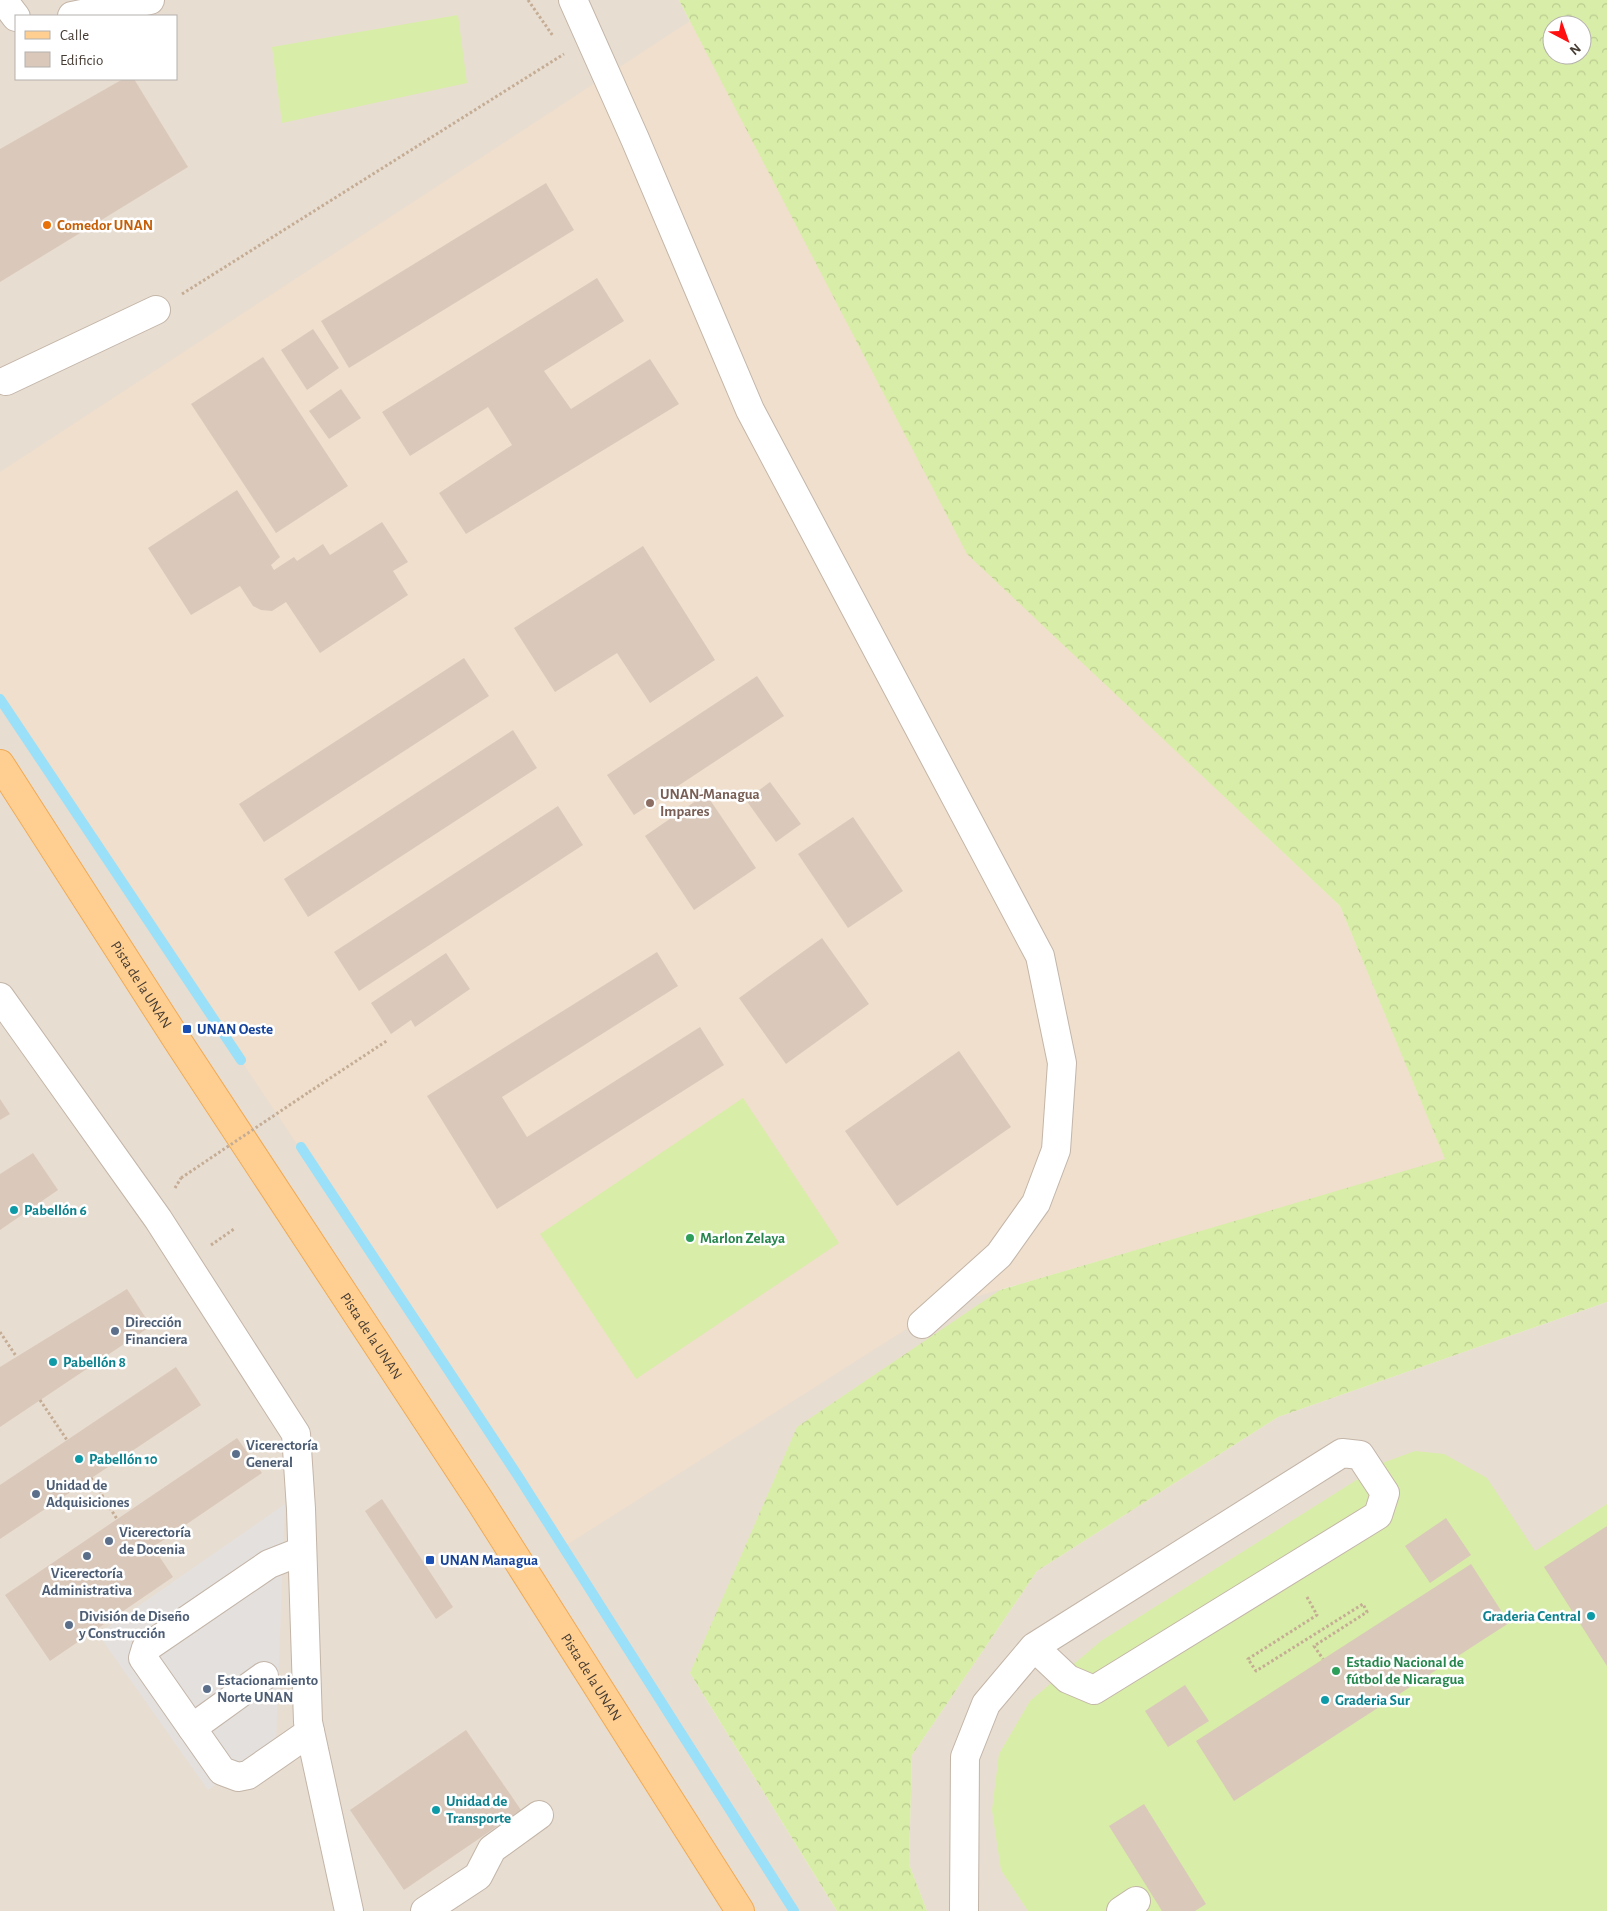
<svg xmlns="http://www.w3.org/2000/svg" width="1607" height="1911" font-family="'Alegreya Sans',sans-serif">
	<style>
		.residential { fill: #e8ddd1; fill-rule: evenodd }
		.education { fill: #efdfcc }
		.grass { fill: #d8eda7 }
		.forest { fill: url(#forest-crowns); fill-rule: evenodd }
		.parking { fill: #e4e0dd }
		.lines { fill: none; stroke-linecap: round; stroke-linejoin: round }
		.stream { stroke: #99e0f8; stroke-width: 10 }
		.building { fill: #dac9bb }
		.minor-casing { stroke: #c3b5a8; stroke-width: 30 }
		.major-casing { stroke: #f0aa55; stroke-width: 30 }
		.path { stroke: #c4ac95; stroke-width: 3; stroke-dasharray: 2.5 2.5; stroke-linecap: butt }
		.minor { stroke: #fff; stroke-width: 28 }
		.major { stroke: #ffcf91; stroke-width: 28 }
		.path-bridge { stroke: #c4ac95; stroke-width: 3; stroke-dasharray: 2.5 2.5; stroke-linecap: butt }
		.food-dot { fill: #e8710a; stroke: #fff; stroke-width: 2 }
		.education-dot { fill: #8d6e63; stroke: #fff; stroke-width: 2 }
		.transit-dot { fill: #1a4fb4; stroke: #fff; stroke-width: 2 }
		.culture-dot { fill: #0f9aa8; stroke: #fff; stroke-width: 2 }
		.leisure-dot { fill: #2e9e5b; stroke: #fff; stroke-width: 2 }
		.service-dot { fill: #5c6f8a; stroke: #fff; stroke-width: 2 }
		.labels { text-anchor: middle; stroke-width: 5; stroke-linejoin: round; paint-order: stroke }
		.food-label { font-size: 15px; font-weight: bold; fill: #c56008; stroke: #fff; text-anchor: start }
		.education-label { font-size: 15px; font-weight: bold; fill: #785e54; stroke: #fff; text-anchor: start }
		.street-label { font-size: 15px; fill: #463c33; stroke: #fff }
		.transit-label { font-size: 15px; font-weight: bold; fill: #164399; stroke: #fff; text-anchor: start }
		.culture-label { font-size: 15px; font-weight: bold; fill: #0d838f; stroke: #fff; text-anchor: start }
		.leisure-label { font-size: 15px; font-weight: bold; fill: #27864d; stroke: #fff; text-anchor: start }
		.service-label { font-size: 15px; font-weight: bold; fill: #4e5e75; stroke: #fff; text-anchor: start }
	</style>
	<defs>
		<pattern id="forest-crowns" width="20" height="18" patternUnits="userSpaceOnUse" patternTransform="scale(1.25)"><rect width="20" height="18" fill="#d8eda7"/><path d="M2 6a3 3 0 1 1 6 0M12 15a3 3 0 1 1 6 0" fill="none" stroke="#bbcc90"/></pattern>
	</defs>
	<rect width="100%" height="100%" fill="#f4ece4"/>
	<g class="residential">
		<path d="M0 0H679L967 554 1000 1290 690 1673 837 1911H0ZM16 16H176V79H16Z"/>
		<path d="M1607 1302V1911H927L909 1864 912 1755 1037 1571 1278 1417Z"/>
	</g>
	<path class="education" d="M690 21 975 560 1340 906 1446 1160 941 1307 565 1546 0 699V472Z"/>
	<g class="grass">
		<path d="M458 15 467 83 282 123 272 47Z"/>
		<path d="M743 1098 839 1243 636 1379 540 1234Z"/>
		<path d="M1415 1451 1444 1454 1487 1478 1535 1551 1607 1504V1911H1028L1001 1870 992 1810 999 1754 1030 1701 1101 1641 1385 1462Z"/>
	</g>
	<path class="forest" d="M679 0H1607V1302L1278 1417 1037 1571 912 1755 909 1864 927 1911H837L690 1673 797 1427 1000 1290 1445 1159 1340 906 967 554ZM1552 25H1582V55H1552Z"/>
	<path class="parking" d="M285 1504 276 1743 208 1790 98 1634Z"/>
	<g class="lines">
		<g class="stream">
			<path d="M0 699 241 1060"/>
			<path d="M301 1147 518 1476 794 1911"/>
		</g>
	</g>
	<g class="building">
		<path d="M123 79H134L188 167 0 282V149Z"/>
		<path d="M546 183 574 230 349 368 321 321Z"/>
		<path d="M597 278 624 321 544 371 571 409 650 359 679 404 466 534 439 493 512 445 488 407 410 456 382 412Z"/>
		<path d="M313 329 339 368 307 390 281 350Z"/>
		<path d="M263 357 348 486 276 533 191 404Z"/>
		<path d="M341 389 361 418 329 439 309 411Z"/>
		<path d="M237 490 280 557 271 565 274 570 294 557 297 561 323 544 330 555 382 522 408 562 393 571 408 595 320 653 286 602 272 611 261 610 253 606 240 586 191 615 148 548Z"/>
		<path d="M643 546 715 660 650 703 617 653 555 692 514 628Z"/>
		<path d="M464 658 489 696 264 842 239 804Z"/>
		<path d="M757 676 784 716 634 815 607 775Z"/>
		<path d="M513 730 537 768 308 917 284 879Z"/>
		<path d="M770 782 801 824 776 842 746 800Z"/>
		<path d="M706 794 756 868 694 910 645 836Z"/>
		<path d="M558 806 583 845 359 991 334 952Z"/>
		<path d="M853 817 903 891 848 928 798 854Z"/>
		<path d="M822 938 869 1004 786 1064 739 998Z"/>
		<path d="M657 952 678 986 502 1097 527 1137 700 1027 724 1065 497 1209 427 1096Z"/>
		<path d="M446 953 470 989 415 1027 411 1020 391 1034 371 1003Z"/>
		<path d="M959 1051 1011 1127 897 1206 845 1131Z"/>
		<path d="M0 1099 10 1114 0 1120Z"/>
		<path d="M33 1153 58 1190 0 1230V1174Z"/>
		<path d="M127 1289 151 1326 0 1427V1367Z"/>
		<path d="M176 1367 201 1405 0 1539V1485Z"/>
		<path d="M237 1438 262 1473 153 1547 173 1577 50 1661 5 1595Z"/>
		<path d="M382 1499 453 1607 436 1619 365 1511Z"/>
		<path d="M1446 1518 1471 1555 1430 1583 1405 1546Z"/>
		<path d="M1607 1526V1666L1544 1567Z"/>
		<path d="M1471 1564 1509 1623 1234 1801 1196 1741Z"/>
		<path d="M1185 1685 1209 1721 1168 1747 1145 1711Z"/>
		<path d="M466 1730 521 1810 404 1890 350 1810Z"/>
		<path d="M1144 1804 1206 1904 1195 1911H1162L1109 1826Z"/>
	</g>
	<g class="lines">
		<g class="minor-casing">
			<g id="minor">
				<path d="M3 0 16 17"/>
				<path d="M573 0 635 139 750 410 1040 956 1062 1063 1056 1150 1036 1203 999 1255 922 1324"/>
				<path d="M72 16 150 0"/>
				<path d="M6 381 156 310"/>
				<path d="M0 997 158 1219 296 1434 301 1509 308 1722 349 1911"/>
				<path d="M302 1551 269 1564 146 1648 143 1658 222 1771 238 1777 248 1775 310 1732"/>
				<path d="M192 1728 264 1676"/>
				<path d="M425 1911 478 1876 492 1849 539 1815"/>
				<path d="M964 1911 965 1757 986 1704 1034 1647 1342 1453 1360 1455 1385 1493 1378 1515 1094 1690 1068 1679 1034 1647"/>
				<path d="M1121 1911 1136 1901"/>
			</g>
		</g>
		<g class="major-casing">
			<g id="major">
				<path id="s1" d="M0 764 179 1043 480 1501 740 1911"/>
			</g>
		</g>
		<g class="path">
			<path d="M528 0 553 36"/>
			<path d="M182 294 564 54"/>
			<path d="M309 1092 388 1040"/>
			<path d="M175 1188 181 1178"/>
			<path d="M211 1245 234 1229"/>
			<path d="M0 1332 16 1356"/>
			<path d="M40 1400 67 1440"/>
			<path d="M91 1478 117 1519"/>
			<path d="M1307 1597 1317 1615 1248 1659 1256 1671 1363 1604 1367 1612 1314 1646 1323 1659"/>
		</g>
		<use href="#minor" class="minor"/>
		<use href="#major" class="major"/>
		<path class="path-bridge" d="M181 1178 309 1092"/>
	</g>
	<circle class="food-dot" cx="47" cy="225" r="5"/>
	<circle class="education-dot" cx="650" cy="803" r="5"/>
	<g class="transit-dot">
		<rect x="182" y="1024" width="10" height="10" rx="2.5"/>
		<rect x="425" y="1555" width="10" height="10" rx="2.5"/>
	</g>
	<g class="culture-dot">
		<circle cx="14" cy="1210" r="5"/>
		<circle cx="53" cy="1362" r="5"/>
		<circle cx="79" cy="1459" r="5"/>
		<circle cx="1591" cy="1616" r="5"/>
		<circle cx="1325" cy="1700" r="5"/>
		<circle cx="436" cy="1810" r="5"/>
	</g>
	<g class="leisure-dot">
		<circle cx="690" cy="1238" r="5"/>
		<circle cx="1336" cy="1671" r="5"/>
	</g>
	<g class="service-dot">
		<circle cx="115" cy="1331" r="5"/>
		<circle cx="236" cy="1454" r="5"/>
		<circle cx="36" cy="1494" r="5"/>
		<circle cx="109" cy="1541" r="5"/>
		<circle cx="87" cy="1556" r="5"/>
		<circle cx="69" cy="1625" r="5"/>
		<circle cx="207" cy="1689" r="5"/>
	</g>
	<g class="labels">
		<g class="food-label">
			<text x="57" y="230">Comedor UNAN</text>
		</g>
		<g class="education-label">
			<text x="660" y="799">UNAN-Managua<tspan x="660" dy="17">Impares</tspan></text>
		</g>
		<g class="street-label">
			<text dy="5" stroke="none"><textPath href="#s1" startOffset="262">Pista de la UNAN</textPath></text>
			<text dy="5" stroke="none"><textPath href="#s1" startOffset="682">Pista de la UNAN</textPath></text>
			<text dy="5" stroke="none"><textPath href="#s1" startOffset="1088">Pista de la UNAN</textPath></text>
		</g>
		<g class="transit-label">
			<text x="197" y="1034">UNAN Oeste</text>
			<text x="440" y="1565">UNAN Managua</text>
		</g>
		<g class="culture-label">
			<text x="24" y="1215">Pabellón 6</text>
			<text x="63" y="1367">Pabellón 8</text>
			<text x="89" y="1464">Pabellón 10</text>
			<text x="1581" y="1621" text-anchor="end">Graderia Central</text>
			<text x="1335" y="1705">Graderia Sur</text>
			<text x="446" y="1806">Unidad de<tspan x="446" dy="17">Transporte</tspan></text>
		</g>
		<g class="leisure-label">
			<text x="700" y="1243">Marlon Zelaya</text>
			<text x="1346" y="1667">Estadio Nacional de<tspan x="1346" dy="17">fútbol de Nicaragua</tspan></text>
		</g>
		<g class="service-label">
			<text x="125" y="1327">Dirección<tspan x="125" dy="17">Financiera</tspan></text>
			<text x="246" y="1450">Vicerectoría<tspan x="246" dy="17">General</tspan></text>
			<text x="46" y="1490">Unidad de<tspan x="46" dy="17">Adquisiciones</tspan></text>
			<text x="119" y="1537">Vicerectoría<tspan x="119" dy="17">de Docenia</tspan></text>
			<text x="87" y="1578" text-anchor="middle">Vicerectoría<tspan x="87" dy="17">Administrativa</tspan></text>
			<text x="79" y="1621">División de Diseño<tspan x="79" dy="17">y Construcción</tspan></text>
			<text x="217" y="1685">Estacionamiento<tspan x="217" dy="17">Norte UNAN</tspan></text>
		</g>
	</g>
	<rect x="15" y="15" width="162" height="65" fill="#ffffff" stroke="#b5b1ad"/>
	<rect x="25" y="31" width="25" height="8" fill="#ffcf91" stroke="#b5b1ad"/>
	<text x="60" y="40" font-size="15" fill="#463c33">Calle</text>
	<rect x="25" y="52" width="25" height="15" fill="#dac9bb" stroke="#b5b1ad"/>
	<text x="60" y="65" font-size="15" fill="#463c33">Edificio</text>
	<g transform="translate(1567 40) rotate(139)"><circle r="24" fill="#ffffff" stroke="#b5b1ad"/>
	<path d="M0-4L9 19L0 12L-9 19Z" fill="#ff0f10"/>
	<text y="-8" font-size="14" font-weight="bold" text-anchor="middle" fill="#463c33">N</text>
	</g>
</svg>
